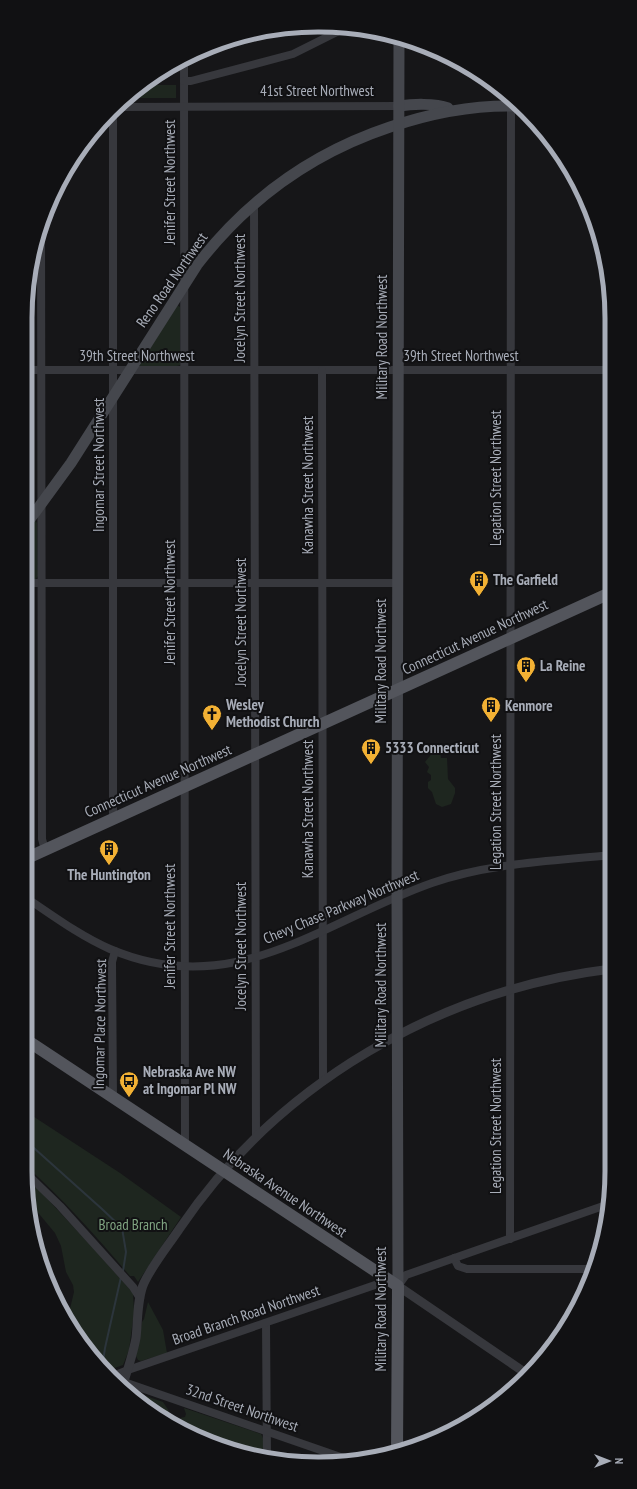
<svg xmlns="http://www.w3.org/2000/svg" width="637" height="1489" font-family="'PT Sans Narrow',sans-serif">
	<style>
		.green { fill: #1e261f }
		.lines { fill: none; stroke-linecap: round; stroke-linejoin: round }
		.stream { stroke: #2c353c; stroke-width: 2 }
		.minor { stroke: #37383d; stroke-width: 8 }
		.tertiary { stroke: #37383d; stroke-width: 9 }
		.secondary { stroke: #45474d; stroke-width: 11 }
		.primary { stroke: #53555c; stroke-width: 12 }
		.labels { text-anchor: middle; stroke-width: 4; stroke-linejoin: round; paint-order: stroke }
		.street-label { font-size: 15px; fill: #a8adb8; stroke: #111113 }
		.poi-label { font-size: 15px; font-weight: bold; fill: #a8adb8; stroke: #111113; text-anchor: start }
		.park-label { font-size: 15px; fill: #7fa381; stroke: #111113 }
		.rim { fill: none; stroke: #a8adb8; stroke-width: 5 }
	</style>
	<rect width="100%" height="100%" fill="#161618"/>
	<g class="green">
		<path d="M141 85H176V98H132V93Z"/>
		<path d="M177 305 180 307V365L177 366H140L139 364Z"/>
		<path d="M35 520 37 523 38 576 36 579H25V531Z"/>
		<path d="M439 745 441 758H447L448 779 455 788V793L451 804 442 807 436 804 432 792 428 788V782L431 780V775L427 772 429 767 425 762Z"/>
		<path d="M25 1111 120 1173 181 1217 138 1282 134 1276H130C97 1237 63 1199 25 1165Z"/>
		<path d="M26 1176 93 1248 133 1293 134 1312 129 1350 123 1365 106 1371 98 1364 67 1321 74 1292 73 1285 66 1272 61 1246 55 1233 30 1203Z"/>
		<path d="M148 1302 163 1330 167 1353 141 1361 138 1360 136 1356 142 1322 144 1319Z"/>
		<path d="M129 1390 163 1402 169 1411V1415L171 1420 176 1419 183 1429 172 1425Z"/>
		<path d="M184 1408 261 1434 263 1438V1458L190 1432 180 1418 185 1417 186 1414Z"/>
	</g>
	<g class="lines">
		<g class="stream">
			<path d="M25 1140 102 1209 122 1228 126 1252 123 1271"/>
			<path d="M102 1368 105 1348 121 1277"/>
		</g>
		<g class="minor">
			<path d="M184 58 185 1146"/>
			<path d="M184 81H191L293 54 347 27"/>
			<path d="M118 107 399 106"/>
			<path d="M254 204 256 1137"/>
			<path d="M41 222 42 839 45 850"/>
			<path d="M25 370H610"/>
			<path d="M322 370 323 1081"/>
			<path d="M25 583H397"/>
			<path d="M113 819V111"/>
			<path d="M25 897C52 915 80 936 110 949 234 1002 321 922 432 883 488 863 553 861 611 855"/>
			<path d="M113 1098 112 962 115 951"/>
			<path d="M25 1172 60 1206 133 1287 140 1298"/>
			<path d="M510 1239 511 102"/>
			<path d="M454 1258 458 1266 467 1269H595"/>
			<path d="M398 1286 406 1275 606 1205"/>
			<path d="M266 1323 267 1459"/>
			<path d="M113 1376 128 1370 375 1285 386 1279"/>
			<path d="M124 1382 352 1461"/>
		</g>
		<g class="tertiary">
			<path d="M398 1286 527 1374"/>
			<path d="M123 1384C128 1369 133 1354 136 1338 138 1321 137 1298 144 1283 153 1264 168 1246 180 1228 278 1083 439 990 611 969"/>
		</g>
		<g class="secondary">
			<path d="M399 106C412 104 435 103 448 108"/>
			<path d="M25 525 36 511 71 463 197 265C247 200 312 153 390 127 431 113 471 105 515 106"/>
			<path d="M398 1286 397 887 399 37"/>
		</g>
		<g class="primary">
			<path d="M25 859 610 593"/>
			<path d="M25 1039 398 1286 397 1452"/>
		</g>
	</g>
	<defs>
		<g id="building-pin" transform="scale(1)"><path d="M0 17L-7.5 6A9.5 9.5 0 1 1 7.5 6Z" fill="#f2b134" stroke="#111113"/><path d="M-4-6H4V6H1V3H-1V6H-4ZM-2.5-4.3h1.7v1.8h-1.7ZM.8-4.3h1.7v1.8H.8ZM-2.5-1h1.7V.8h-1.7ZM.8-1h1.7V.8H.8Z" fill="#111"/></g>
		<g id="church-pin" transform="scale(1)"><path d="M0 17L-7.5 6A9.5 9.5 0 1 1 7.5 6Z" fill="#f2b134" stroke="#111113"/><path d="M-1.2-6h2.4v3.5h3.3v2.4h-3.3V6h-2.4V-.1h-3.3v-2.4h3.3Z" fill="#111"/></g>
		<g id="bus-pin" transform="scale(1)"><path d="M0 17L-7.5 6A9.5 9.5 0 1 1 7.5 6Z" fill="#f2b134" stroke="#111113"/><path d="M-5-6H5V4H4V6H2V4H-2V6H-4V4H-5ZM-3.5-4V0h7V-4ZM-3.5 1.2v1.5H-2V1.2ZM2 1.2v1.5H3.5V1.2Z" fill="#111"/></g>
	</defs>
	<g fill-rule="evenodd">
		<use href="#building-pin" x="479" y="580"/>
		<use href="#building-pin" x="526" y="666"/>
		<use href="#building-pin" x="491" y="706"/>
		<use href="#church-pin" x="212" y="714"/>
		<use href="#building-pin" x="371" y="748"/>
		<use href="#building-pin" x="109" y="849"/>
		<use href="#bus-pin" x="129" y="1081"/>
	</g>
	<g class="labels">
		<g class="street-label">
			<text x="317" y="96">41st Street Northwest</text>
			<text transform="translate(170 182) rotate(-90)" y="5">Jenifer Street Northwest</text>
			<text transform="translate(172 280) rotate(-55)" y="5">Reno Road Northwest</text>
			<text transform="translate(240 298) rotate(-90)" y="5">Jocelyn Street Northwest</text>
			<text transform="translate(382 337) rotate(-90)" y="5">Military Road Northwest</text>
			<text x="137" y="361">39th Street Northwest</text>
			<text x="461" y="361">39th Street Northwest</text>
			<text transform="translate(99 465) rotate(-90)" y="5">Ingomar Street Northwest</text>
			<text transform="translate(496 478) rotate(-90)" y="5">Legation Street Northwest</text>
			<text transform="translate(308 485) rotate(-90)" y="5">Kanawha Street Northwest</text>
			<text transform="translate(170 602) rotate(-90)" y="5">Jenifer Street Northwest</text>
			<text transform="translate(241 622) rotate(-90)" y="5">Jocelyn Street Northwest</text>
			<text transform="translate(475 637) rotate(-25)" y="5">Connecticut Avenue Northwest</text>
			<text transform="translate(381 661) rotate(-90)" y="5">Military Road Northwest</text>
			<text transform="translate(158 781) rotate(-24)" y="5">Connecticut Avenue Northwest</text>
			<text transform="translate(496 802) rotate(-90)" y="5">Legation Street Northwest</text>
			<text transform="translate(308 809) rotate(-90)" y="5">Kanawha Street Northwest</text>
			<text transform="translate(341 907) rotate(-23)" y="5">Chevy Chase Parkway Northwest</text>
			<text transform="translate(170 926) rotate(-90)" y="5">Jenifer Street Northwest</text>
			<text transform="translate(241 946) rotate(-90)" y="5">Jocelyn Street Northwest</text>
			<text transform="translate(381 985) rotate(-90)" y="5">Military Road Northwest</text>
			<text transform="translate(100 1024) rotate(-89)" y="5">Ingomar Place Northwest</text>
			<text transform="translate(496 1126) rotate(-90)" y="5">Legation Street Northwest</text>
			<text transform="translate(285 1193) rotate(34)" y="5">Nebraska Avenue Northwest</text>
			<text transform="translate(381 1309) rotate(-90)" y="5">Military Road Northwest</text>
			<text transform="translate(246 1315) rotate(-19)" y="5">Broad Branch Road Northwest</text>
			<text transform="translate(242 1408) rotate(19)" y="5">32nd Street Northwest</text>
		</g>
		<g class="poi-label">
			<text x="493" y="585">The Garfield</text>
			<text x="540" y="671">La Reine</text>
			<text x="226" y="710">Wesley<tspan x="226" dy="17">Methodist Church</tspan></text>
			<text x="505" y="711">Kenmore</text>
			<text x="385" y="753">5333 Connecticut</text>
			<text x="109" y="880" text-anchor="middle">The Huntington</text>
			<text x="143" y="1077">Nebraska Ave NW<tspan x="143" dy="17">at Ingomar Pl NW</tspan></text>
		</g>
		<g class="park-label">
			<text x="133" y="1230">Broad Branch</text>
		</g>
	</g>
	<path d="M0 0H637V1489H0ZM318 32H319A286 286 0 0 1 605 318V1171A286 286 0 0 1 319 1457H318A286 286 0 0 1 32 1171V318A286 286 0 0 1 318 32Z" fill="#111113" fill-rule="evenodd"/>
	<path class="rim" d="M318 32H319A286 286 0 0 1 605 318V1171A286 286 0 0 1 319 1457H318A286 286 0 0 1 32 1171V318A286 286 0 0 1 318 32Z"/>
	<g transform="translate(609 1461) rotate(90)" stroke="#111113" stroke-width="3" paint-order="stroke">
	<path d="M0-3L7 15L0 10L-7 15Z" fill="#a8adb8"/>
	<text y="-6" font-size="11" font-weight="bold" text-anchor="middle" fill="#a8adb8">N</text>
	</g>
</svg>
